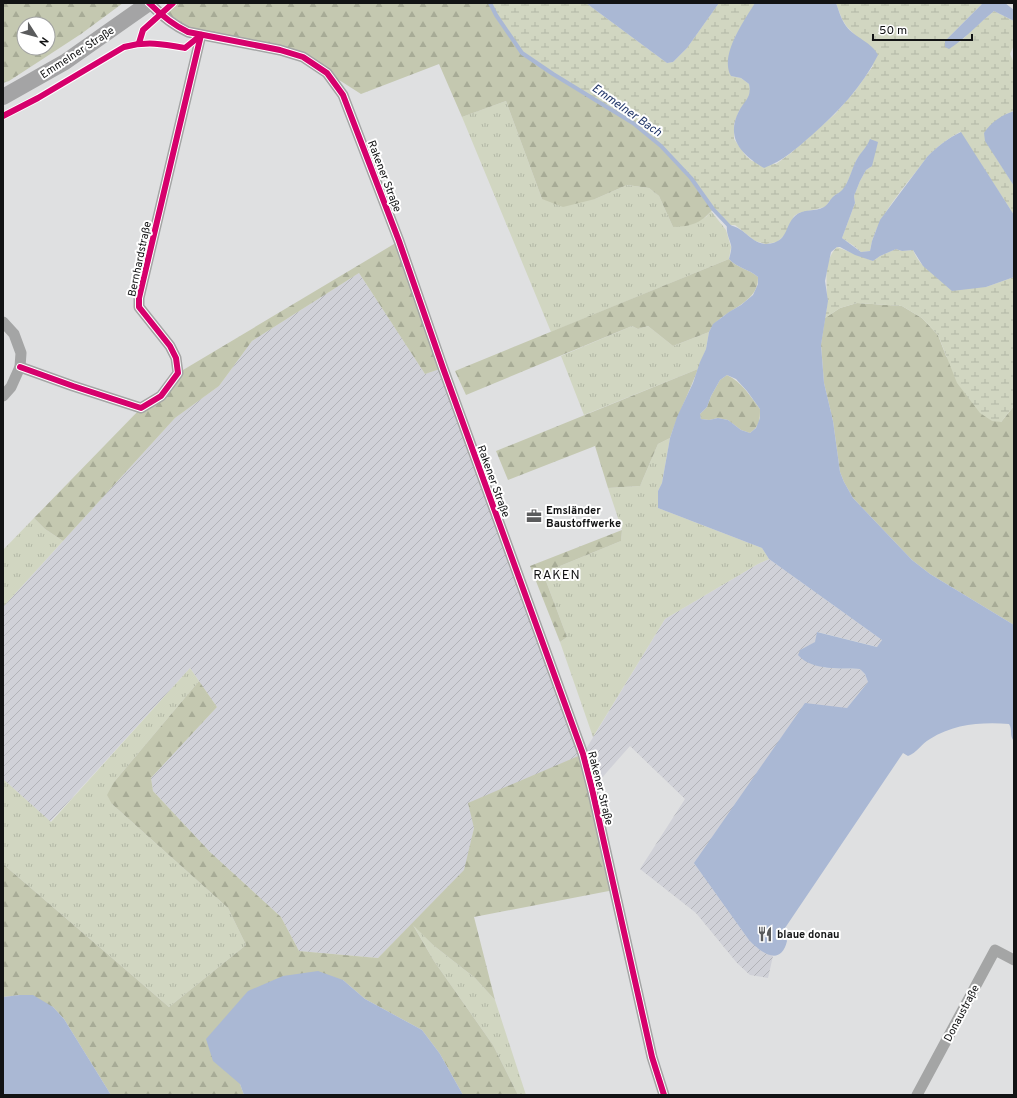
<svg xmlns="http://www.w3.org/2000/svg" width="1017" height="1098" font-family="Overpass,sans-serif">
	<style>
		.industrial { fill: url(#industrial-furrows) }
		.grass { fill: url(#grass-tufts) }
		.forest { fill: url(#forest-firs); fill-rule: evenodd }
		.wetland { fill: url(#wetland-marsh) }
		.water { fill: #aab8d4; fill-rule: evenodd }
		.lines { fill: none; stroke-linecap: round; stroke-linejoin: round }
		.stream { stroke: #aab8d4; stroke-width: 4 }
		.street { stroke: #a4a5a5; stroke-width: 11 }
		.secondary { stroke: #a4a4a5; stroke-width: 16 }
		.cycleway-casing { stroke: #fff; stroke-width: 8 }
		.cycleway { stroke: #d6006c; stroke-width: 6 }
		.labels { text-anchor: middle; stroke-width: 4; stroke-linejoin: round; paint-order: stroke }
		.street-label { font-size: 11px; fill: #121314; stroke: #fff }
		.poi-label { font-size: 11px; font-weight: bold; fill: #121314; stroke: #fff; text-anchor: start }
		.water-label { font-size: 12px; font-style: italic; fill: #213669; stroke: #fff }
		.quarter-label { font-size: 13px; letter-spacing: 1px; fill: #121314; stroke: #fff }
	</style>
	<defs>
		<pattern id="industrial-furrows" width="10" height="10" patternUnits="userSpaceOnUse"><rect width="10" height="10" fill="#d0d1d8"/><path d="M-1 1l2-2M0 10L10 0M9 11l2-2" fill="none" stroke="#b2b3b8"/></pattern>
		<pattern id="grass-tufts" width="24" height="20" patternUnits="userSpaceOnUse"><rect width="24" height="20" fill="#d1d6c1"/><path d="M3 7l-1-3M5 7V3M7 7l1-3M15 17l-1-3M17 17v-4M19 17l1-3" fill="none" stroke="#b2b7a5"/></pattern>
		<pattern id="forest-firs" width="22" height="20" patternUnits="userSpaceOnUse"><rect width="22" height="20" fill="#c4c8b0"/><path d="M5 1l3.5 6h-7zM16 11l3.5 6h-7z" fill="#a7ab96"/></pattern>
		<pattern id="wetland-marsh" width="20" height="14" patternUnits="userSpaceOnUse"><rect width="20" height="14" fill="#d1d6c1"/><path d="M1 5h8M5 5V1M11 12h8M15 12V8" fill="none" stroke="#b2b7a5"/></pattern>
	</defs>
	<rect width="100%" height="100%" fill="#dfe0e1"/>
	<path class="industrial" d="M359 273 425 374 443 368 583 754 665 619 758 564 769 559 882 640 878 647 818 632 816 642 800 650 825 668 860 669 865 674 868 682 847 708 756 947 773 956 768 978 750 975 737 963 696 913 640 869 685 799 630 746 592 789 474 828 465 870 378 958 299 951 281 917 210 852 153 791 151 778 217 707 190 668 50 822 3 779V607L175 418 219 386 252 341Z"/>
	<g class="grass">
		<path d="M506 101 542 199H595L627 185 649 188 659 196 673 227 706 217 711 211 726 230 731 247 729 259 551 332 462 117Z"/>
		<path d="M632 326 638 329 648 326 673 346 709 332 706 349 698 369 584 415 561 356Z"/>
		<path d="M670 438 662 483 658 491V508L762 548 769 559 758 564 665 619 593 737 560 642 567 637 543 573 621 541 622 530 608 488 640 486 658 444Z"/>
		<path d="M34 518 45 529 63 541 3 607V550Z"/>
		<path d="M190 668 199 681 114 782 112 804 228 908 246 945 169 1007 3 864V779L51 822Z"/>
		<path d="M412 923 433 945 475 978 495 1000 526 1095H518L493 1045 434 961Z"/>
	</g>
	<g class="forest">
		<path d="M3 3H123L81 34 9 81 3 83ZM24 24H48V48H24Z"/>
		<path d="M172 3H490L496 15 522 53 553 74 633 123 661 146 691 178 713 209C700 224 692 226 673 227L659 196 649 188 627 185 595 199 563 207 542 199 506 101 462 117 439 64 361 94 303 57 201 35 160 14Z"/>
		<path d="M399 241 443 368 425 374 359 273 252 341 219 386 175 418 63 541 45 529 34 518 141 408 178 373Z"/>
		<path d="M729 259C737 268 749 269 758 277 759 306 720 309 709 332L673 346 648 326 638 329 632 326 466 395 455 371Z"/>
		<path d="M857 303 902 306 922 318 938 335 946 356 1001 422 1014 406V625L930 574 912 560 853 498 844 482 840 472 833 421 824 383 821 344 825 318 840 308Z"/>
		<path d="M698 369C689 393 678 414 670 438L658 444 640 486 608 488 595 446 508 480 496 451Z"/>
		<path d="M727 375C742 382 750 396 760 409 760 419 760 426 750 433L741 430 728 420 718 418 709 420 701 419 700 414 707 407 711 396 720 380Z"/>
		<path d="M622 530 621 541 543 573 567 637 560 642 530 566Z"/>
		<path d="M199 681 217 707 151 778 153 791 210 852 281 917 299 951 378 958 464 870 474 828 468 803 583 754 614 890 474 917 495 1000 475 978 433 945 413 925 434 961 493 1045 518 1095H463L440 1054 422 1030 365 999 343 980 240 1084 244 1095H111L64 1019 53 1007 20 995 3 997V864L169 1007 246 945 228 908 112 804 107 795 114 782Z"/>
	</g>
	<g class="wetland">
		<path d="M490 3H586L667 63 673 62 687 48 719 3H755L734 39 731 76 741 78 749 84 751 92 746 103 739 111 734 124V139L746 156 752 161 776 164 791 153 835 114 855 91 873 66 855 35 847 27 842 19 836 3H983L945 41 960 42 973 29 994 11 1014 21V45L1010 54 1014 63V111L1006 114 986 141 1014 186V215L960 132C948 138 937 147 927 157 907 185 875 217 870 251L861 252 854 246 842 238 855 203 854 196 860 181 866 170 872 166 867 146 857 159 845 188 840 193 835 195 825 207 799 213 794 216 786 234 777 242 766 244 755 241 735 225H727L713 209 691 178 661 146 633 123 553 74 522 53 496 15Z"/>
		<path d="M837 247 873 261 880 256 896 249 902 251 913 250C917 259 921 265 929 270L986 287 1014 277V406L1001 422 992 421 980 413 957 383 938 335 922 318 902 306 857 303 840 308 825 318C826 312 828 305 827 299 827 281 823 261 837 247Z"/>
	</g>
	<g class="water">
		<path d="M586 3H719L687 48 673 62 667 63Z"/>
		<path d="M755 3H836C839 11 841 19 846 26 855 38 872 42 878 55 862 87 838 112 812 135 797 148 783 161 764 168 742 155 725 138 739 111 745 100 752 97 749 84L741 78 731 76C719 56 744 21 755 3Z"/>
		<path d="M983 3H1005L1014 10V21L994 11C979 23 965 39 949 49L945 47V41Z"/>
		<path d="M1014 111V186L985 141 984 133C991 122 1002 115 1014 111Z"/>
		<path d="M961 132 1014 215V277L986 287 952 291 923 266 913 250 902 251 896 249 880 256 873 261 855 255 840 247H837L831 252 827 271 825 281 828 301 821 345 824 383 833 421 840 472 844 482 853 498 912 560 930 574 1014 625V741C1009 736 1013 730 1009 724 981 722 954 724 930 739 921 744 917 753 908 756L903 753 783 931 787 941C781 967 761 953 749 940L694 863 805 703 847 708 868 682 865 674 860 669C841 668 812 671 798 655L800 650 815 642 817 632 877 647 882 640 769 559 762 548 658 508V491L662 483 670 438 677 417 693 383 700 362 706 349 709 332 713 324 729 312 741 305 753 295 758 284V277C749 269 737 268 729 259 730 255 732 249 731 245 729 238 726 233 727 225 745 226 750 244 767 244 789 242 784 226 795 216 803 208 816 212 824 207 828 205 830 199 834 196 837 193 840 193 843 189 849 182 852 168 857 159 861 152 867 147 870 139L878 142 872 166 866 170 860 181 854 196 855 203 842 238 861 252 870 251 872 241 880 220 927 157C937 147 948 138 961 132ZM727 375 736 379 747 391 760 409V418L756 428 750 433 741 430 728 420 718 418 709 420 701 419 700 414 707 407 711 396 720 380Z"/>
		<path d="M318 971 343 980 365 999 422 1030 440 1054 463 1095H244L240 1084 213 1061 206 1039 248 991 283 976Z"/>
		<path d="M20 995H33L53 1007 64 1019 111 1095H3V997Z"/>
	</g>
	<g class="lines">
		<path class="stream" d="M490 3 496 15 522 53 553 74 633 123 661 146 691 178 713 209 730 227"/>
		<g class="street">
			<path d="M149 3C161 15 173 25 188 32L280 50 303 57 327 73 343 95 399 241 443 368 583 754 592 789 652 1057 664 1095"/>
			<path d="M3 322 14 334 21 353 20 367 11 387 3 396"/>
			<path d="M20 367 73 386 141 408 161 396 178 373 176 358 170 346 139 307V298L201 35"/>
			<path d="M917 1095 995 950 1014 960"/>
		</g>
		<path class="secondary" d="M3 97 65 62 149 3"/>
		<g class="cycleway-casing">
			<g id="cycleway">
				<path d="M149 3C161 15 173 25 188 32L280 50 303 57 327 73 343 95 399 241 443 368 583 754 592 789 652 1057 664 1095"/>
				<path d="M139 43 143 30 173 3"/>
				<path d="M3 116 38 98 124 47C147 41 163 44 185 48L201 35"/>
				<path d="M20 367 73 386 141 408 161 396 178 373 176 358 170 346 139 307V298L201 35"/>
			</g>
		</g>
		<use href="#cycleway" class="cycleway"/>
	</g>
	<defs>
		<g id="office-bare" transform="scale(1.2)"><path d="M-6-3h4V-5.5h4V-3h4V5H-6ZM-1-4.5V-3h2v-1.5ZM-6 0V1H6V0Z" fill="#5a5b5c" stroke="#fff" stroke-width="2.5" paint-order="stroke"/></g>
		<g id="restaurant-bare" transform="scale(1.2)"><path d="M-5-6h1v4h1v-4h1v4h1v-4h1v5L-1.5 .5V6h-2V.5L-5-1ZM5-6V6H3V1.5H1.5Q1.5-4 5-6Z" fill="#5a5b5c" stroke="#fff" stroke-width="2.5" paint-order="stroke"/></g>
	</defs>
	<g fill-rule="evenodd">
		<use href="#office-bare" x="534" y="516"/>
		<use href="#restaurant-bare" x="765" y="934"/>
	</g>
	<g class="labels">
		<g class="street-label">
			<text transform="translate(77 52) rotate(-33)" y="4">Emmelner Straße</text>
			<text transform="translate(385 176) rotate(69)" y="4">Rakener Straße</text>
			<text transform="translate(139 259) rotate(-78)" y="4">Bernhardstraße</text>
			<text transform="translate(494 481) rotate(70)" y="4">Rakener Straße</text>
			<text transform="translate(601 788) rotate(76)" y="4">Rakener Straße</text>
			<text transform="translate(961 1013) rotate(-62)" y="4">Donaustraße</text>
		</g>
		<g class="poi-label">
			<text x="546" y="514">Emsländer<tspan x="546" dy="13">Baustoffwerke</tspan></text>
			<text x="777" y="938">blaue donau</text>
		</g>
		<g class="water-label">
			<text transform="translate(627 110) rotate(35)" y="4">Emmelner Bach</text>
		</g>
		<g class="quarter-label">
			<text x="557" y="579">RAKEN</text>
		</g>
	</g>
	<rect width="1017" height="1098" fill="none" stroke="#121314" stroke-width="8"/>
	<g transform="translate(36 36) rotate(126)"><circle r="19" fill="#ffffff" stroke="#a0a1a1"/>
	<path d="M0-3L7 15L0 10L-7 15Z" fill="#5a5b5c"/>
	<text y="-6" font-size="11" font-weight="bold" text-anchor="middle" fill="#121314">N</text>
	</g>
	<path d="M873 34v6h99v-6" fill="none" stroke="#121314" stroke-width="2"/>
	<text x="879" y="34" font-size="12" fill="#121314" stroke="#ffffff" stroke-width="3" paint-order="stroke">50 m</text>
</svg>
